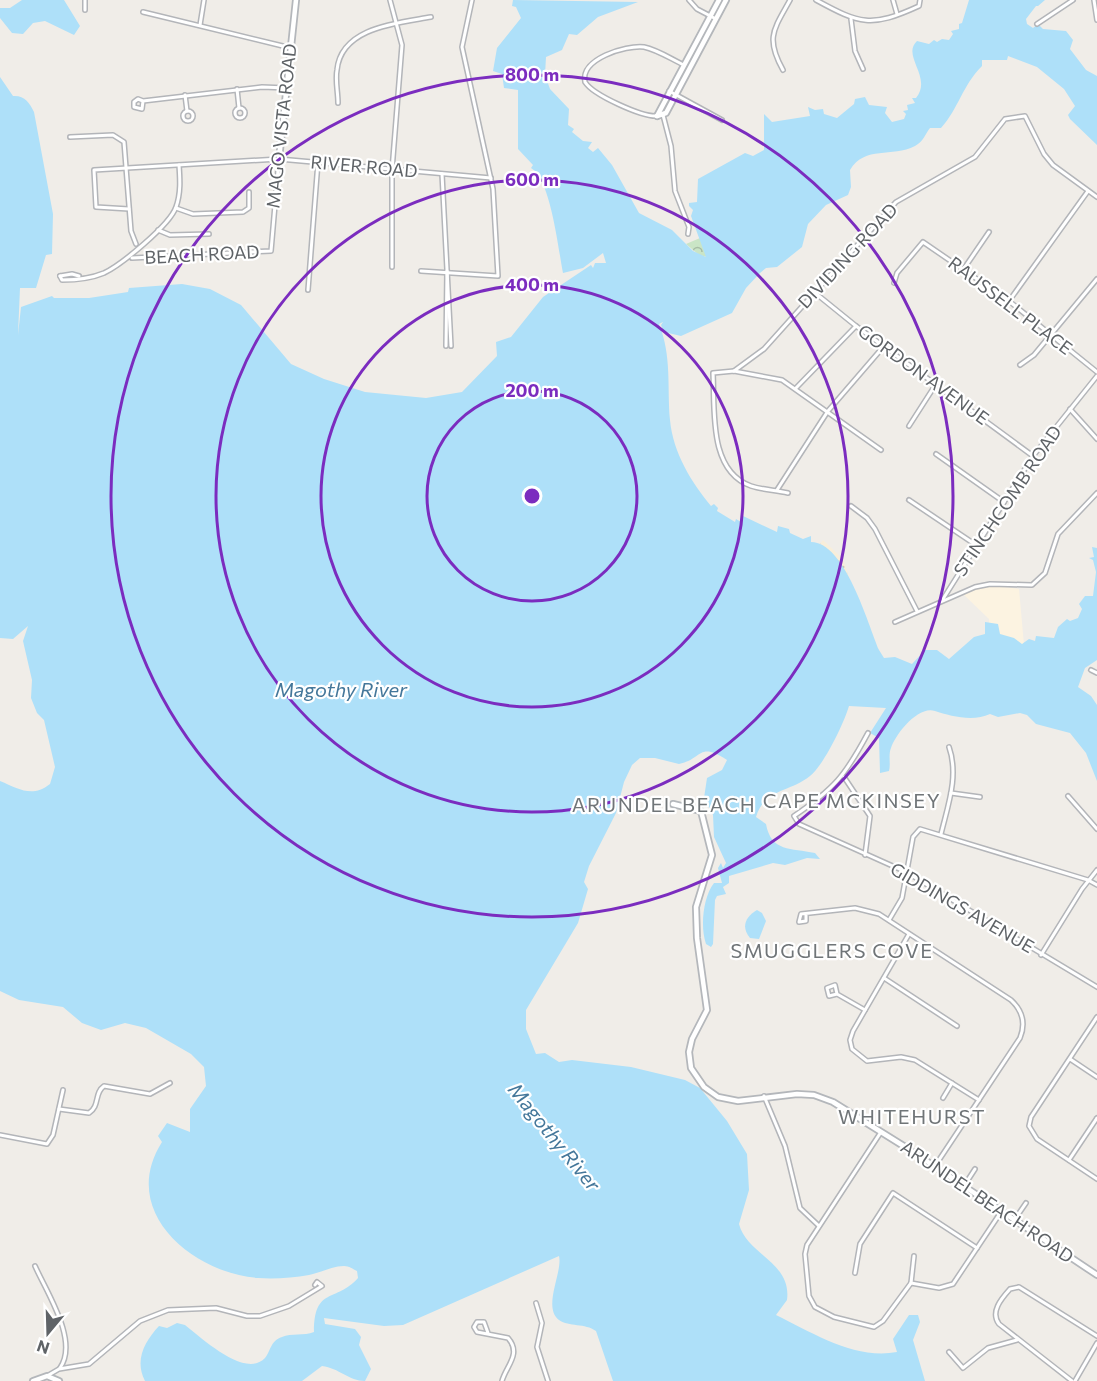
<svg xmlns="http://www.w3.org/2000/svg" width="1097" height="1381" font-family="Commissioner,sans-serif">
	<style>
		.commercial { fill: #fcf3e1 }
		.sand { fill: url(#sand-dots) }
		.park { fill: url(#park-crowns) }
		.water { fill: #aee0f9 }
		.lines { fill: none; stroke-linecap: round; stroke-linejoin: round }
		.street-casing { stroke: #b3b5b9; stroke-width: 6 }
		.secondary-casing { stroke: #b4b7bb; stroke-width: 8 }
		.street { stroke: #fff; stroke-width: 3 }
		.secondary { stroke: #fff; stroke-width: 4.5 }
		.ring { fill: none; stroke: #7b2cbf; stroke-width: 3 }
		.labels { text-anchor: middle; stroke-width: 4.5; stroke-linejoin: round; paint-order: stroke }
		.street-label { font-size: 18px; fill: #5f6367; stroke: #fff }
		.water-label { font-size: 20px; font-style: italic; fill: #44779a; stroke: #fff }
		.neighbourhood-label { font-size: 20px; letter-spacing: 1.5px; fill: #707578; stroke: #fff }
		.centre { fill: #7b2cbf; stroke: #fff; stroke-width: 3 }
		.ring-label { font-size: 18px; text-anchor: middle; font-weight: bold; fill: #7b2cbf; stroke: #fff; stroke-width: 4.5; stroke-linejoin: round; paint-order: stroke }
	</style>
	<defs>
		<pattern id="sand-dots" width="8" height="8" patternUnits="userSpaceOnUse" patternTransform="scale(1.5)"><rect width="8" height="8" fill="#f8eeda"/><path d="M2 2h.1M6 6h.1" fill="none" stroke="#ccc4b5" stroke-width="1.8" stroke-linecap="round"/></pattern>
		<pattern id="park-crowns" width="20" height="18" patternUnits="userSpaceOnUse" patternTransform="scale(1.5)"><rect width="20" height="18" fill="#cae5c6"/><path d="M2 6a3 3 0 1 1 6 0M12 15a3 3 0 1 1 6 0" fill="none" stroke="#a7bda5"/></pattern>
	</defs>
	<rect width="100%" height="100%" fill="#f0ede8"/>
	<path class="commercial" d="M990 585 1019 589 1025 656 991 673 989 619 962 593Z"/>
	<path class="sand" d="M823 540 843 559 849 578 835 556 820 544Z"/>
	<path class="park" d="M700 238 707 257 699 255 686 244Z"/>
	<g class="water">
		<path d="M22 0H64L80 26 74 35 45 21 33 23 23 34 12 33 0 18V8H10Z"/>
		<path d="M513 0 638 2 598 17 577 35 569 34 562 50 546 57 545 75 550 89 569 109 568 125 574 129 572 132 583 141 592 142 588 148 593 152 598 148 612 165 639 213 672 230 693 251 706 257 691 216 693 210 689 206V203L697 202 698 179 745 153 753 156 764 150V114L772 122 810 116 808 107 815 110 823 109 824 114 837 118 854 104 855 99 865 97 869 105 887 107 885 113 892 122 904 119 906 114 903 111 908 110 907 105 915 103 912 98H916C933 77 901 56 917 41L929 44 934 40 937 42 942 39 949 40 953 34 951 31 959 29V24L962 23 969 0H1045L1038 6H1032H1036L1026 19 1027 24 1033 28 1038 24 1043 29 1066 31 1073 40 1070 49 1086 70 1097 76V145L1070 119 1068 115 1075 106 1064 89 1037 67 1008 56 1007 60H982V66C962 86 959 108 941 128H930C925 134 924 141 915 146 892 158 865 145 850 170L851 187 848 195 826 205 808 224 802 247 777 267 766 268 760 273 746 288 732 313 681 336 664 332 661 325 663 322 659 324C672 356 667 388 670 420 673 453 692 483 711 506L714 504 718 508 717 511 735 522 736 519 741 522 743 516 777 532 778 526 789 529 790 533 803 539 811 536V542C845 542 868 624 879 650L884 658 895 657 912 664 925 650H937L949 659 974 637 985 634V622L998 624 1000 634 1014 638 1022 644 1029 639 1035 641 1036 636 1054 638 1058 627 1067 619 1070 621 1078 618 1082 609 1079 604 1085 596H1093L1096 572 1093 560 1089 558 1094 557 1092 547 1097 548V660L1085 668 1078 687 1091 696 1097 705V781L1086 753 1070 733 1036 724 1027 715 1020 713 998 717 990 714C973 722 950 716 935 711 918 705 895 735 891 748 888 755 891 764 889 771L880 773 879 738 870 733 886 708 849 706C844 723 824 765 810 776 789 793 765 788 756 817L766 824C771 852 791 848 815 853L820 859 807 858 785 865 773 863 729 876V883L723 887 726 894 717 896 715 900 713 944 711 947 706 944C700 927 703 897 714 883H722L718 868 721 863 723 868 726 863 714 837 713 815 704 798 707 778 722 770 727 760C698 741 703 759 679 764L655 758H640L632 765 624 782 616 813 589 866 584 882 588 889 578 923 526 1010V1029L536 1054 545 1053 559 1062 572 1060 631 1067 685 1080 700 1088 727 1121 747 1154 749 1190 739 1224C747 1255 792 1262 787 1300L776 1315C813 1333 855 1360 897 1352L893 1339 909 1315H918L920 1322 913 1340 925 1381H613L596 1331C585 1323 569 1327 559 1320 542 1307 563 1272 559 1256L403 1325 384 1326 324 1318 325 1324 355 1329 361 1337 359 1345 371 1369 365 1381C349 1381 339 1368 322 1366L302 1381H145C134 1360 145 1341 159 1326L167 1328 177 1323 185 1325C202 1338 245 1379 265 1358 271 1351 270 1341 282 1337 291 1333 304 1336 314 1332 314 1286 336 1303 358 1278L357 1271C353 1269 349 1266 344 1266 332 1266 320 1273 309 1275 293 1278 274 1279 258 1278 192 1273 118 1211 162 1142L158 1136 167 1123 190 1132V1109L206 1086 204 1067 191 1054 146 1028 125 1023 101 1030 82 1023 63 1007 19 1000 0 991V781C19 789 32 798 50 784L55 767 44 720 37 713 31 698 32 680 23 641 28 626 13 639 0 638V77L13 96C24 95 30 103 34 112L53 214 52 254 46 255 36 288H20L18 335 21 307 52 296 54 298H89L128 292 129 288 182 284 210 289 241 305 291 364 324 379 365 392 426 398 462 392 497 356 496 342 511 337 543 297 591 265 593 268 595 263H606L603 253 583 268 563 273C558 248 551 180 531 168L533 165 518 149V90L504 88 502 74 493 71 497 48 521 18 516 7 512 6Z"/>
		<path d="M757 910 762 913 766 921 759 939 750 938C741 927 745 917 757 910Z"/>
	</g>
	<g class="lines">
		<g class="street-casing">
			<g id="street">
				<path d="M85 0V10"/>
				<path d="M390 0 402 45 392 170V267"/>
				<path d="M689 0 697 9 716 19"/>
				<path d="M816 0C860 24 871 28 919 6L920 0"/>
				<path d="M893 0 897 14"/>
				<path d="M1094 0 1097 20"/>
				<path d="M143 12 291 48"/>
				<path d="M851 19 855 51 863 69"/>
				<path d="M1037 24 1073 0"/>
				<path d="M200 25 204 0"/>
				<path d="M783 70C765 38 774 29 790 0"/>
				<path d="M237 89 239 108"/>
				<path d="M669 91 722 120"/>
				<path d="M185 95 187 111"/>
				<path d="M143 101 142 109 134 107V102L138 99 143 101 262 87 287 88"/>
				<path d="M338 103C338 92 335 80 337 70 341 27 398 23 431 17"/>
				<circle cx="240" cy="113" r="5"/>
				<circle cx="188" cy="116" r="5"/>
				<path d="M663 115 671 146 675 191 689 227 688 234"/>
				<path d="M657 116C642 117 593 95 585 82 580 59 625 45 644 47 658 50 671 59 684 65"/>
				<path d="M70 137 113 135 124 142 131 231 136 244"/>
				<path d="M442 174 451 346"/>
				<path d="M176 208 193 214 243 212 249 208V192"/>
				<path d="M129 209 96 207 94 170 279 159 491 178"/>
				<path d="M158 230 170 235 209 234"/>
				<path d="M132 258 271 251 279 159"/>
				<path d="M963 270 989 232"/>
				<path d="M421 271 498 276 493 189 462 47 472 0"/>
				<path d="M60 276 62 280C74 280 92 278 104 273 121 265 170 225 176 207 181 193 180 179 179 165"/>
				<path d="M60 276 72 274 79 276"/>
				<path d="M894 283 897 273 923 242 1009 301 1097 372"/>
				<path d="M308 290 318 162"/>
				<path d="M814 292 856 326 1033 456"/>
				<path d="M1009 301 1088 191"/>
				<path d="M446 346 447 271"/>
				<path d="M1020 365 1034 355 1097 279"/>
				<path d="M734 371 764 349 896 202 975 157 1005 119 1025 116 1044 154 1053 165 1097 197"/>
				<path d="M796 388 856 326"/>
				<path d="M1070 409 1097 439"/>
				<path d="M909 426 936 384"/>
				<path d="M936 454 1004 502"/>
				<path d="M777 490 828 411 884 346"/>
				<path d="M788 493C776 490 763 490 751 486 708 471 715 409 713 373L734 371 782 380 881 450"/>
				<path d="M909 500 976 545"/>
				<path d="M851 506 867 518 875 529 917 611"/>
				<path d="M943 599 1033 456 1097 376"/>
				<path d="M895 622 975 587 990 584 1032 585 1045 573 1058 534 1097 493"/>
				<path d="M1091 670 1097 673"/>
				<path d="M868 733C845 776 834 789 794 816L799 824 906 872 1097 987"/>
				<path d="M844 777 870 816 865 855"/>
				<path d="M951 793 980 797"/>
				<path d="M1068 796 1097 829"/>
				<path d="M941 834C948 805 959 776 949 747"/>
				<path d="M806 915V921L799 922 801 914 855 908 879 914 1011 1000C1023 1011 1026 1023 1020 1038L935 1166"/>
				<path d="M889 920 902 898 913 837 920 829 1088 880 1097 885"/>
				<path d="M909 934 853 1031 850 1040 852 1049 867 1061 901 1057 915 1060 979 1100"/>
				<path d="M1041 955 1082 889 1097 870"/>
				<path d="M884 978 957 1026"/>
				<path d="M837 994 829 996 827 988 835 985 837 994 865 1010"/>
				<path d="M1097 1017 1031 1117 1029 1126 1037 1139 1097 1179"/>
				<path d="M1070 1059 1097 1077"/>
				<path d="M764 1096 785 1146 800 1208 819 1226"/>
				<path d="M943 1098 952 1083"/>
				<path d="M59 1109 89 1113C100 1106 94 1093 104 1086L150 1094 170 1083"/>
				<path d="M881 1132 807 1245 805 1254 809 1296 815 1307 834 1317 874 1327 883 1321 911 1283 939 1288 953 1284 1001 1212"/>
				<path d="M0 1135 47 1144 53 1135 63 1090"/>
				<path d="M1069 1160 1097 1118"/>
				<path d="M964 1186 975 1169"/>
				<path d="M1015 1219 1026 1203"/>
				<path d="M35 1266C47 1293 79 1341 60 1368"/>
				<path d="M855 1273 860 1244 893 1193 977 1248"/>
				<path d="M911 1283 914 1256"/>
				<path d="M536 1303 542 1323 537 1347 548 1381"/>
				<path d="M488 1333 484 1322H477L474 1327 477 1332 508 1338C522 1354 506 1366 502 1381"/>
				<path d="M949 1352 963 1368 988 1348 1017 1340"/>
				<path d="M47 1376 59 1369 89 1364 140 1321 168 1310 216 1308 247 1316H260L289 1306 322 1286 317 1282 315 1285"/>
				<path d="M1072 1381 999 1324C990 1312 1001 1299 1010 1289L1019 1287 1097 1336"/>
				<path d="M1075 1381 1097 1343"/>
			</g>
		</g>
		<g class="secondary-casing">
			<g id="secondary">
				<path d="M657 116 666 113 726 0"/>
				<path d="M657 116 719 0"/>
				<path d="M279 159 296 0"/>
				<path d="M673 804 701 811 712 855 696 907 697 938 707 1010 692 1039 689 1052 691 1068 704 1087 718 1097 738 1101 797 1094 814 1095 833 1102 910 1150 1097 1275"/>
				<path d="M33 1381 47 1376 59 1381"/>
			</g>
		</g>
		<use href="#street" class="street"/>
		<use href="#secondary" class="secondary"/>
	</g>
	<g class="ring">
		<circle cx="532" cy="496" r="105"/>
		<circle cx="532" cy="496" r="211"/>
		<circle cx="532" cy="496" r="316"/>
		<circle cx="532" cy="496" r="421"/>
	</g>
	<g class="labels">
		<g class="street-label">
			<text transform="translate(282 126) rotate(-84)" y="6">MAGO VISTA ROAD</text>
			<text transform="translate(364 167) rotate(5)" y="6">RIVER ROAD</text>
			<text transform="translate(202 255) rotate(-3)" y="6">BEACH ROAD</text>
			<text transform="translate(848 256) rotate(-47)" y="6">DIVIDING ROAD</text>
			<text transform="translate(1010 306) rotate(37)" y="6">RAUSSELL PLACE</text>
			<text transform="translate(923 375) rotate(36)" y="6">GORDON AVENUE</text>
			<text transform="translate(1008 501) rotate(-56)" y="6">STINCHCOMB ROAD</text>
			<text transform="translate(962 908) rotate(30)" y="6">GIDDINGS AVENUE</text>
			<text transform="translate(987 1202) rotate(34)" y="6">ARUNDEL BEACH ROAD</text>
		</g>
		<g class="water-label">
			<text x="341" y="697">Magothy River</text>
			<text transform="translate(554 1137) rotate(51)" y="7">Magothy River</text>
		</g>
		<g class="neighbourhood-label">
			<text x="852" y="808">CAPE MCKINSEY</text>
			<text x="664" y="812">ARUNDEL BEACH</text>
			<text x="832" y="958">SMUGGLERS COVE</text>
			<text x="912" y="1124">WHITEHURST</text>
		</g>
	</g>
	<circle cx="532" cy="496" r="9" class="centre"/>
	<g class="ring-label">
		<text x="532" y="81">800 m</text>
		<text x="532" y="186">600 m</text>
		<text x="532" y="291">400 m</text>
		<text x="532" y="397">200 m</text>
	</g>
	<g transform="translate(48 1333) rotate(199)" stroke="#ffffff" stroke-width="4.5" paint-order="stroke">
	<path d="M0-4.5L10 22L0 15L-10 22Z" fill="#5f6367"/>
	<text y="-9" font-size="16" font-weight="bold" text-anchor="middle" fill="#5f6367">N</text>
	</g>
</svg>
